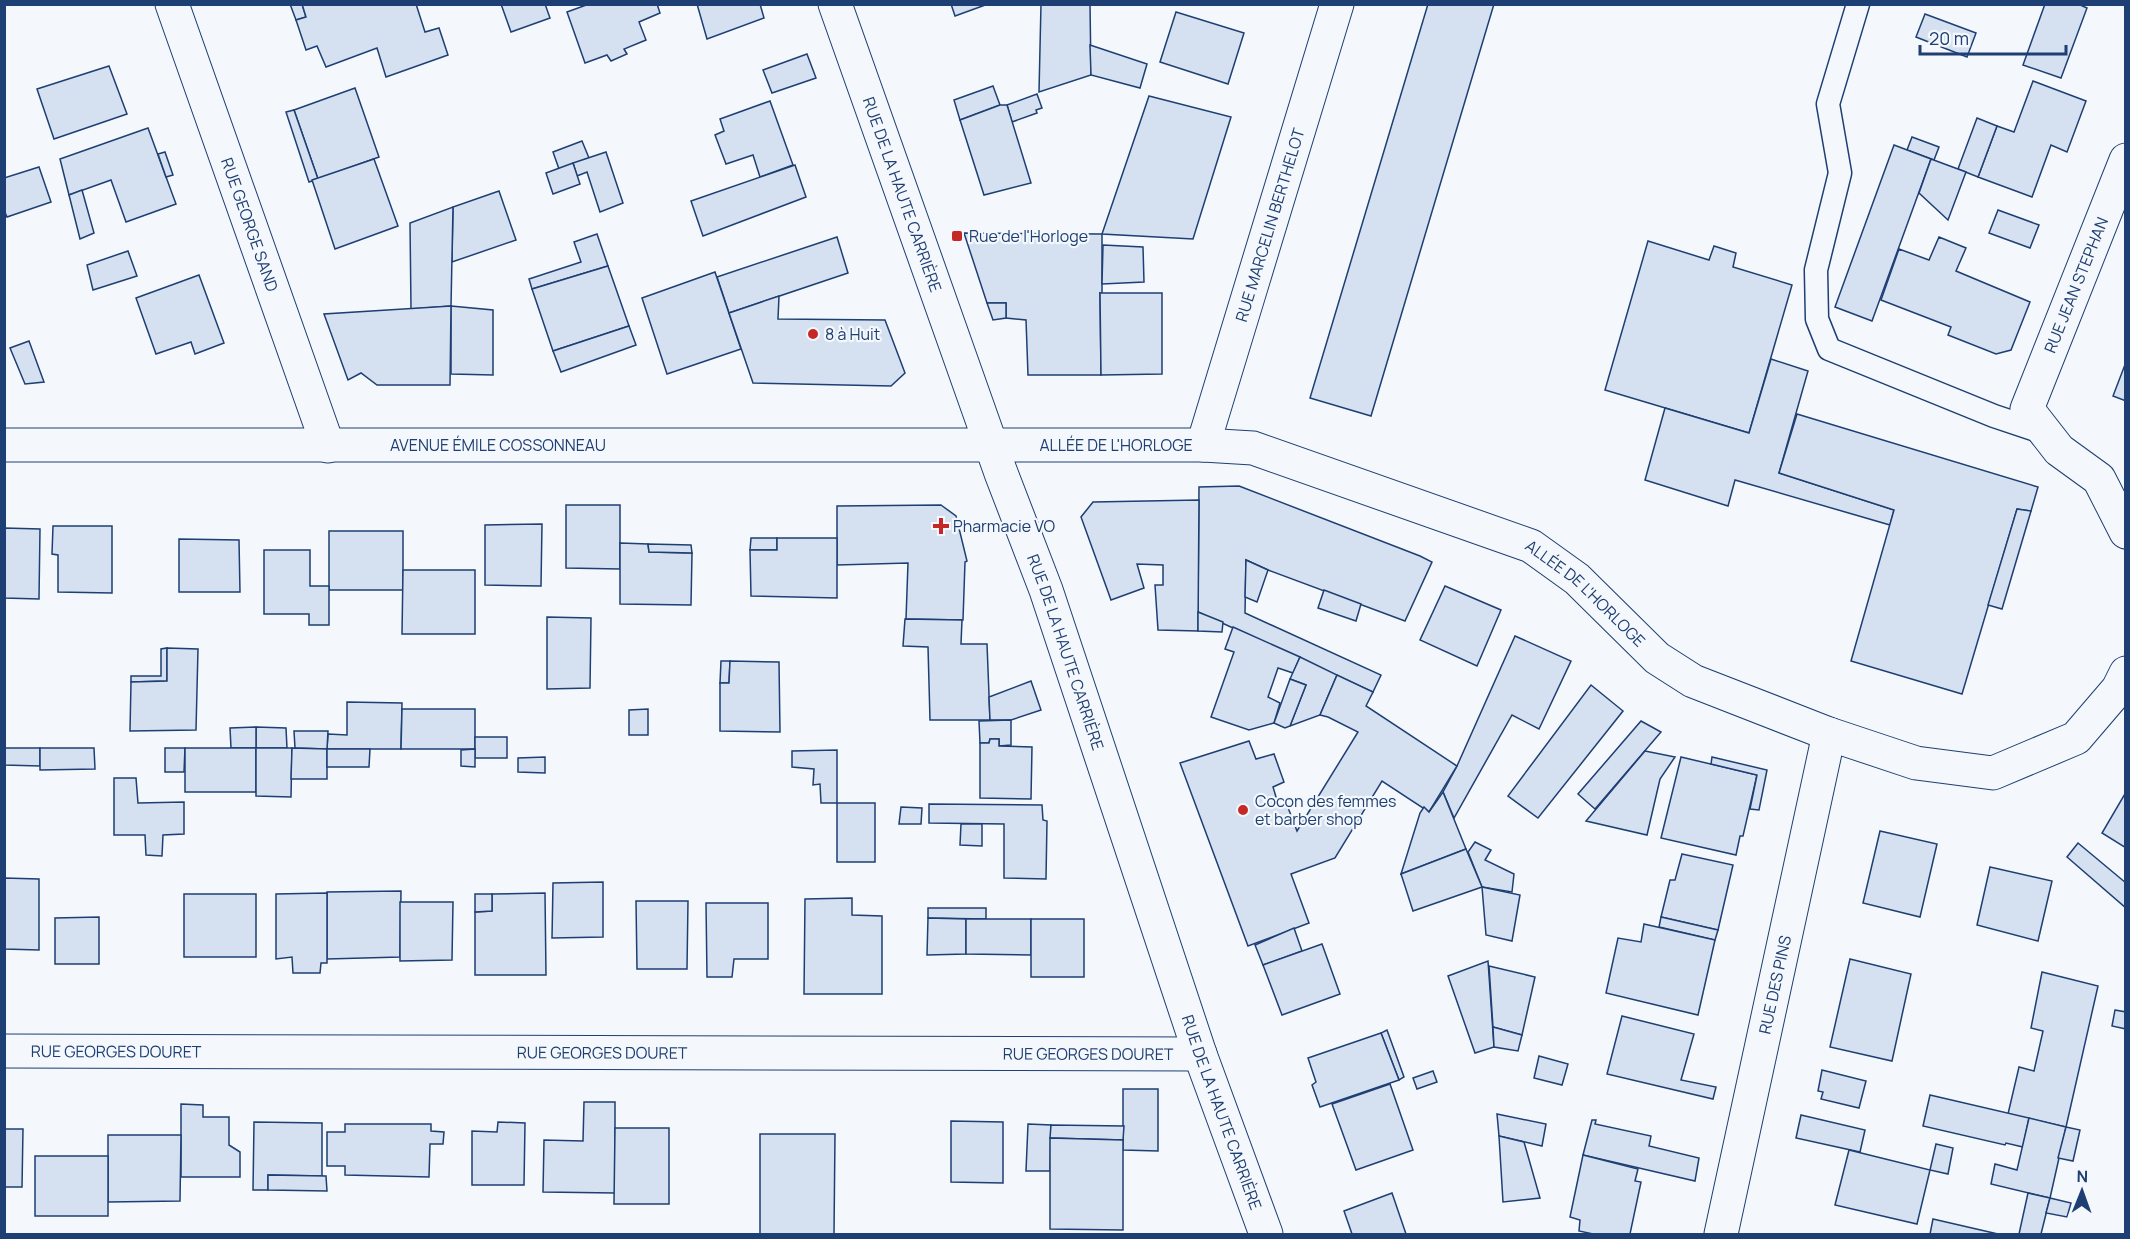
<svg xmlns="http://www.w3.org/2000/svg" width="2130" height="1239" font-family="Manrope,sans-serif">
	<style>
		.building { fill: #d5e0f0; stroke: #1d3f73; stroke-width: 1.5 }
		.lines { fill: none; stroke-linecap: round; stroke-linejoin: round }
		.service-casing { stroke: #1d3f73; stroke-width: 25 }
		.minor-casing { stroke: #1d3f73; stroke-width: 35 }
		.service { stroke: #f4f7fb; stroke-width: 22 }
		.minor { stroke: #f4f7fb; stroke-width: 33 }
		.poi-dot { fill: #c62828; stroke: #f4f7fb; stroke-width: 2 }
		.labels { text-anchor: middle; stroke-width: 4.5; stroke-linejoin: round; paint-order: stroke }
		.street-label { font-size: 16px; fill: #1d3f73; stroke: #f4f7fb }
		.poi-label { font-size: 16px; fill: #1d3f73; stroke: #f4f7fb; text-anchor: start }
	</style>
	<rect width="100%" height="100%" fill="#f4f7fb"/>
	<g class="building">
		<path d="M290 4H302L306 17 296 20Z"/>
		<path d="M302 4H416L425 32 439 28 448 55 386 77 377 48 326 67 317 46 306 50 296 20 306 17Z"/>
		<path d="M501 4H545L550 18 511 32Z"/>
		<path d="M589 4H657L660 13 639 22 646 40 624 49 627 54 611 61 607 55 585 63 567 12Z"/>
		<path d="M697 4H760L764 18 707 39Z"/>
		<path d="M951 4H988L955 16Z"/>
		<path d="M1041 4H1090L1091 75 1039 92Z"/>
		<path d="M1428 4H1494L1371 416 1310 398Z"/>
		<path d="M2045 4H2078L2087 8 2061 78 2023 65Z"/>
		<path d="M1176 12 1244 33 1228 84 1160 62Z"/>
		<path d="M1925 14 1976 33 1967 57 1916 37Z"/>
		<path d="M1090 45 1147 64 1140 88 1091 75Z"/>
		<path d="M807 54 816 78 772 93 763 70Z"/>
		<path d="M109 66 127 114 54 139 37 89Z"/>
		<path d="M2033 81 2086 101 2067 152 2051 145 2032 197 1978 177 1997 126 2014 132Z"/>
		<path d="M993 86 1000 105 960 120 954 100Z"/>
		<path d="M355 88 379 157 318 179 294 110Z"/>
		<path d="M1037 94 1042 108 1036 110 1037 113 1012 122 1007 105Z"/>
		<path d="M1149 96 1231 117 1193 239 1102 234Z"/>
		<path d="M770 101 793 165 760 177 753 155 726 164 715 135 724 131 720 119Z"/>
		<path d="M1000 105H1007L1031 183 984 195 960 120Z"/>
		<path d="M294 110 318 179 309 182 286 112Z"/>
		<path d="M1977 118 1997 126 1978 177 1958 169Z"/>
		<path d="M148 128 176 204 126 222 111 180 69 195 60 159Z"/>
		<path d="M1912 137 1939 147 1934 160 1907 150Z"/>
		<path d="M582 141 589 158 559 169 553 152Z"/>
		<path d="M1894 145 1931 159 1872 321 1835 307Z"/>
		<path d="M165 152 173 175 166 177 158 154Z"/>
		<path d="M606 152 623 203 600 212 587 172 577 176 573 163Z"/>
		<path d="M374 159 398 226 335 249 312 180Z"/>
		<path d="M1931 159 1966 172 1948 220 1919 193Z"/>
		<path d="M573 163 580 184 553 194 546 173Z"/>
		<path d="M795 165 806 197 703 236 691 201Z"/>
		<path d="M39 167 51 202 7 217 4 210V178Z"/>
		<path d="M82 190 94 233 80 239 69 195Z"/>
		<path d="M499 191 516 240 452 262 453 207Z"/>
		<path d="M453 207 451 306 411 309 410 223Z"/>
		<path d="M1998 210 2039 225 2030 248 1989 233Z"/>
		<path d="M964 233 1102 234V294L1100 293 1101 375H1028L1026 320 1006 318V303H987Z"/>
		<path d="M597 234 608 266 532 289 529 279 581 262 574 242Z"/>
		<path d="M837 237 848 273 729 313 717 277Z"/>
		<path d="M1939 237 1966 248 1956 271 2030 302 2011 350 1996 354 1948 335 1951 327 1881 300 1899 249 1929 260Z"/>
		<path d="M1648 241 1709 260 1714 246 1736 253 1733 267 1792 285 1749 433 1605 390Z"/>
		<path d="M1103 245 1143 247 1144 282 1102 284Z"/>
		<path d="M128 251 137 276 93 290 87 265Z"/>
		<path d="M608 266 629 326 553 351 532 289Z"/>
		<path d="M715 272 741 349 667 374 642 298Z"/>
		<path d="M199 275 224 343 195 354 191 342 156 354 136 298Z"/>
		<path d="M1100 293H1162V374L1101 375Z"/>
		<path d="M779 296 778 319 885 320 905 373 891 386 753 383 729 313Z"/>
		<path d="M987 303H1006V318L993 320Z"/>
		<path d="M451 306 493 310V375L451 374Z"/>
		<path d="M451 306 450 385H377L361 373 348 380 324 314Z"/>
		<path d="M629 326 636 345 561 372 553 351Z"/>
		<path d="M29 341 44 382 25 384 10 348Z"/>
		<path d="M1771 359 1808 371 1779 473 1894 510 1890 525 1735 480 1728 506 1645 480 1665 408 1749 433Z"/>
		<path d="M2126 362V401L2113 396Z"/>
		<path d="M1797 414 2038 487 2031 511 2017 509 1962 694 1851 661 1894 510 1779 473Z"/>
		<path d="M1239 486 1420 556 1432 562 1405 621 1268 570 1246 560 1245 613 1381 675 1373 692 1198 612 1199 487Z"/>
		<path d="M1199 500 1198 631 1158 630 1155 585H1163V565L1137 564 1144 588 1111 600 1081 517 1093 502Z"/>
		<path d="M566 505H620V569L566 568Z"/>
		<path d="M941 505 956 516 967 561 965 562 963 620 906 619 908 563 837 565V506Z"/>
		<path d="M2017 509 2031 511 2002 609 1988 605Z"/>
		<path d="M542 524 541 586 485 585V525Z"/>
		<path d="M53 526H112V593L58 592V555L52 554Z"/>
		<path d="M4 528 40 529 39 599 4 598Z"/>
		<rect x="329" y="531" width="74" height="59"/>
		<path d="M751 538H777V550H750Z"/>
		<path d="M777 538H837V598L751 596 750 550H777Z"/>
		<path d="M179 539 239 540 240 592H179Z"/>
		<path d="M620 543 648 544 649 552 692 553 691 605 620 604Z"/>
		<path d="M648 544 691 545 692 553 649 552Z"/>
		<path d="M264 550H310V586H329V625H309V614H264Z"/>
		<path d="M1246 560 1268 570 1257 602 1245 597Z"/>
		<path d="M403 570H475V634H402Z"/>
		<path d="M1445 586 1501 610 1477 666 1420 640Z"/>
		<path d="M1324 590 1361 604 1356 621 1318 608Z"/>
		<path d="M1198 612 1223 622 1222 632 1198 631Z"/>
		<path d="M547 617 591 618 590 688 547 689Z"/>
		<path d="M905 619 962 620 961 644H987L990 720H930L928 647 903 646Z"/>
		<path d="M1233 627 1300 657 1293 673 1278 668 1268 697 1280 703 1274 723 1249 730 1211 717 1234 652 1225 649Z"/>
		<path d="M1515 636 1571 661 1539 729 1512 715 1454 818 1443 792 1457 766Z"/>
		<path d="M167 648V681L131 682V676H161V649Z"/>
		<path d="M167 648 198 649 196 730 130 731 131 682 167 681Z"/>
		<path d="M1300 657 1337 675 1320 715 1290 726 1306 685 1290 679Z"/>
		<path d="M721 661H730L729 683H720Z"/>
		<path d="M730 661 779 662 780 732 720 731V683H729Z"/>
		<path d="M1337 675 1373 692 1366 706 1457 766 1429 812 1382 781 1335 858 1291 874 1309 923 1248 946 1180 763 1249 741 1256 759 1274 754 1284 782 1273 787 1279 807 1287 805 1297 831 1358 732 1328 717 1320 715Z"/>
		<path d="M1290 679 1306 685 1290 726 1285 728 1274 723Z"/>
		<path d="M1031 681 1041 710 1011 720H990L989 697Z"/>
		<path d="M1591 685 1623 711 1538 818 1508 796Z"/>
		<path d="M347 702 402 703 401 749H327L328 734 347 735Z"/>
		<path d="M402 709H475V749H401Z"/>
		<path d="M648 709V735H629V710Z"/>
		<path d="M1011 720V745L999 746V739H990L989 743H980L979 721Z"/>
		<path d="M1641 721 1661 732 1595 809 1578 794Z"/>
		<path d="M256 727 286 728 287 748H256Z"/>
		<path d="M256 727V748H231L230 728Z"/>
		<path d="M294 731H328L327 749 295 748Z"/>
		<rect x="475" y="737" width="32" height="21"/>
		<path d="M990 739H999V746L1032 747 1031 799 980 798V743H989Z"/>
		<path d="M4 748H40V766L4 765Z"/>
		<path d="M40 748H94L95 769 40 770Z"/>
		<path d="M165 748H185L184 772H165Z"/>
		<rect x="185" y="748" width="71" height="44"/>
		<path d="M256 748H292L291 797 256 796Z"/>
		<path d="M292 748 327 749V779H291Z"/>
		<path d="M327 749H370L369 767H327Z"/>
		<path d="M475 749V767L461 766V750Z"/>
		<path d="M837 750V803H821L820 784 813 785 814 769 792 767V751Z"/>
		<path d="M1645 751 1675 757 1660 779 1647 835 1586 821Z"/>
		<path d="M545 757V773L518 772V758Z"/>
		<path d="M1681 757 1757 775 1743 836H1740L1736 855 1661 838Z"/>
		<path d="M1712 757 1767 770 1759 810 1750 809 1757 775 1711 764Z"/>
		<path d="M114 778H136L138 803 184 802V834L163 835 162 856 146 855 145 835H114Z"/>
		<path d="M1443 792 1466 849 1401 874 1420 813 1424 807 1429 812Z"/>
		<path d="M2126 792V848L2102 833Z"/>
		<rect x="837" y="803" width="38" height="59"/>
		<path d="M929 804 1042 805 1043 820 1047 821 1046 879 1004 878V824L929 823Z"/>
		<path d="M901 807 922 808 921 824H899Z"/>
		<path d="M961 824H982V846L960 845Z"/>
		<path d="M1880 831 1937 844 1920 917 1863 903Z"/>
		<path d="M1475 842 1491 850 1485 860 1514 874 1512 892 1482 887 1468 852Z"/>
		<path d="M2078 843 2126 883V908L2067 857Z"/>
		<path d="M1466 849 1482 887 1413 911 1401 874Z"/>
		<path d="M1682 854 1733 865 1718 930 1661 917 1670 880H1675Z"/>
		<path d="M1990 867 2052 881 2038 941 1977 925Z"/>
		<path d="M4 878 39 879V950L4 949Z"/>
		<path d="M603 882V937L552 938 553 883Z"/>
		<path d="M1482 887 1520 895 1512 941 1486 935Z"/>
		<path d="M401 891 400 957 327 959V892Z"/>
		<path d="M327 893V963H321L320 973H293L292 957 276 959V894Z"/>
		<path d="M545 893 546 975H475V912L492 911V894Z"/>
		<rect x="184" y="894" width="72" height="63"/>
		<path d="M475 894H492V911L475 912Z"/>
		<path d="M852 898V915L882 916V994H804L805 899Z"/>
		<path d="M636 901H688L687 969H637Z"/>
		<path d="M400 902H453L452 960 400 961Z"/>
		<path d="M706 903H768V959H734L732 977H707Z"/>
		<path d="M928 908H986V919L928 918Z"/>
		<path d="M99 917V964H55V918Z"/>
		<path d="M1661 917 1718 930 1715 940 1659 927Z"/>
		<path d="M928 918 966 919V954L927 955Z"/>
		<path d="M966 919H1031V955L966 954Z"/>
		<rect x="1031" y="919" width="53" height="58"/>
		<path d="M1644 924 1715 940 1698 1015 1606 993 1618 938 1641 942Z"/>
		<path d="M1294 928 1302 951 1263 965 1255 945Z"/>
		<path d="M1322 944 1340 994 1282 1015 1263 965Z"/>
		<path d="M1850 959 1911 974 1892 1061 1830 1047Z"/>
		<path d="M1488 961 1494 1047 1475 1053 1448 976Z"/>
		<path d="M1489 966 1535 977 1522 1035 1493 1027Z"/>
		<path d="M2042 972 2098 986 2066 1127 2008 1114 2019 1067 2034 1071 2043 1031 2031 1028Z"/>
		<path d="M2115 1010 2126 1012V1029L2112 1026Z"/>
		<path d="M1622 1016 1694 1034 1681 1080 1716 1087 1713 1099 1607 1074Z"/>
		<path d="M1493 1027 1522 1035 1518 1051 1494 1047Z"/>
		<path d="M1387 1030 1404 1077 1399 1080 1381 1033Z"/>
		<path d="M1381 1033 1399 1080 1320 1107 1312 1085 1316 1082 1308 1058Z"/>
		<path d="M1539 1056 1568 1064 1562 1085 1534 1078Z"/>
		<path d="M1822 1070 1866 1081 1859 1108 1821 1099 1823 1092 1818 1091Z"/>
		<path d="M1433 1071 1437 1082 1417 1089 1413 1078Z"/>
		<path d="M1390 1084 1413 1150 1356 1170 1332 1104Z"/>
		<path d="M1123 1089H1158V1151L1123 1150Z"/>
		<path d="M1930 1095 2029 1118 2023 1147 2006 1143 2005 1145 1923 1126Z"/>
		<path d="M584 1102H615V1193L543 1192 544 1140 583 1141Z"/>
		<path d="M181 1104 203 1105V1117H229V1145L240 1152V1177H181Z"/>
		<path d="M1497 1114 1546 1124 1542 1146 1499 1136Z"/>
		<path d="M1801 1115 1865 1130 1860 1152 1796 1138Z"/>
		<path d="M2029 1118 2066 1127 2050 1198 1991 1184 1995 1164 2017 1170Z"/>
		<path d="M1592 1120H1596L1595 1124 1651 1136 1649 1146 1699 1158 1695 1181 1583 1155Z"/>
		<path d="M951 1121 1003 1122V1183L951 1182Z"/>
		<path d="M254 1122 322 1123V1176L268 1175V1190H253Z"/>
		<path d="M498 1122 525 1123 524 1185H472V1131L497 1132Z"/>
		<path d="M345 1124H431V1131L444 1132 443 1144H430L429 1177 345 1175V1166H327V1132H345Z"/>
		<path d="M1028 1124 1051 1125 1050 1171H1026Z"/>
		<path d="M1051 1125 1124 1126 1123 1140 1050 1138Z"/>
		<path d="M2066 1127 2080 1130 2073 1161 2058 1158Z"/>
		<path d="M615 1128H669V1204H614Z"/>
		<path d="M4 1129H23L22 1187H4Z"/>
		<path d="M760 1134H835L834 1234H760Z"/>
		<path d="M108 1135H181L180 1201 108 1202Z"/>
		<path d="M1499 1136 1524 1142 1540 1198 1503 1202Z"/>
		<path d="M1050 1138 1123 1140V1230L1050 1229Z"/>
		<path d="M1936 1144 1953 1148 1948 1174 1930 1170Z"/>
		<path d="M1849 1150 1930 1170 1917 1224 1835 1205Z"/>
		<path d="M1583 1155 1638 1169 1635 1181 1641 1182 1630 1234H1593L1579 1231 1580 1220 1570 1217Z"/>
		<rect x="35" y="1156" width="73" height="60"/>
		<path d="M268 1175 326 1176 327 1191 268 1190Z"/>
		<path d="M1392 1193 1406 1234H1352L1344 1211Z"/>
		<path d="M2028 1193 2050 1198 2041 1234H2019Z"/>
		<path d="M2050 1198 2071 1203 2067 1217 2046 1213Z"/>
		<path d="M1933 1219 1998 1234H1930Z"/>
	</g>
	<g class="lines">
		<g class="service-casing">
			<path id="service" d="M1858 4 1828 104 1840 173 1816 270 1817 319 1829 349 1994 416 2045 433"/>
		</g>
		<g class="minor-casing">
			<g id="minor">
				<path id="s1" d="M172 4 328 446"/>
				<path id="s2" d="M835 4 1001 473 1046 590 1200 1054 1266 1234"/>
				<path d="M2126 160 2027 409 2059 450 2099 479 2126 532"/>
				<path id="s3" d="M4 445H1203L1253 448 1531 546 1577 579 1657 658 1693 681 1829 734 1916 763 1993 773 2076 738 2118 689 2126 673"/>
				<path id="s4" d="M1203 445 1337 4"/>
				<path id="s5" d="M4 1051 1200 1054"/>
				<path id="s6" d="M1721 1234 1829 734"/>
			</g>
		</g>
		<use href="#service" class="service"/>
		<use href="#minor" class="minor"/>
	</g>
	<g class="poi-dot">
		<rect x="951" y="230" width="12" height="12" rx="3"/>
		<circle cx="813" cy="334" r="6"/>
		<path d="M938 517h6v6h6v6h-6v6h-6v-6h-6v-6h6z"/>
		<circle cx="1243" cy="810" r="6"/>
	</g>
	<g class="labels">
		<g class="street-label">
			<text dy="6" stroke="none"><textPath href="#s2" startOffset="202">RUE DE LA HAUTE CARRIÈRE</textPath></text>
			<text dy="6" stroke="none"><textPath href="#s1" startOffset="234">RUE GEORGE SAND</textPath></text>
			<text dy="6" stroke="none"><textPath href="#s4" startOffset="230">RUE MARCELIN BERTHELOT</textPath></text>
			<text transform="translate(2076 285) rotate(-68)" y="6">RUE JEAN STEPHAN</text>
			<text dy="6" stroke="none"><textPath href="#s3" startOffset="1112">ALLÉE DE L'HORLOGE</textPath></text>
			<text dy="6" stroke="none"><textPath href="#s3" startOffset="494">AVENUE ÉMILE COSSONNEAU</textPath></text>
			<text dy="6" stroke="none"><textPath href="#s3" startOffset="1616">ALLÉE DE L'HORLOGE</textPath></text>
			<text dy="6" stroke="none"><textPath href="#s2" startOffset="688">RUE DE LA HAUTE CARRIÈRE</textPath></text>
			<text dy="6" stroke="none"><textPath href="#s6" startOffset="255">RUE DES PINS</textPath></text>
			<text dy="6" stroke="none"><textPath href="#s5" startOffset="112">RUE GEORGES DOURET</textPath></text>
			<text dy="6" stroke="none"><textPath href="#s5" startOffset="598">RUE GEORGES DOURET</textPath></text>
			<text dy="6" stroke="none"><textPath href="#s5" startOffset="1084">RUE GEORGES DOURET</textPath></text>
			<text dy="6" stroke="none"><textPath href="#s2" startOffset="1174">RUE DE LA HAUTE CARRIÈRE</textPath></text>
		</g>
		<g class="poi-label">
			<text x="969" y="242">Rue de l'Horloge</text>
			<text x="825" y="340">8 à Huit</text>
			<text x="953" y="532">Pharmacie VO</text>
			<text x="1255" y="807">Cocon des femmes<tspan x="1255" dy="18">et barber shop</tspan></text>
		</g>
	</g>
	<rect width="2130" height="1239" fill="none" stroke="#1d3f73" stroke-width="12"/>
	<g transform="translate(2082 1191) rotate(1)" stroke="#f4f7fb" stroke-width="4.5" paint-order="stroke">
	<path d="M0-4.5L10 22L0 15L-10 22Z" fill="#1d3f73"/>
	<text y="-9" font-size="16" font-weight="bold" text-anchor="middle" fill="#1d3f73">N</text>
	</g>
	<path d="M1920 45v9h146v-9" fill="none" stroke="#1d3f73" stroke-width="3"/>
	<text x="1929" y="45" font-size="18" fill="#1d3f73" stroke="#f4f7fb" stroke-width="4.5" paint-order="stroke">20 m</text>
</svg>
